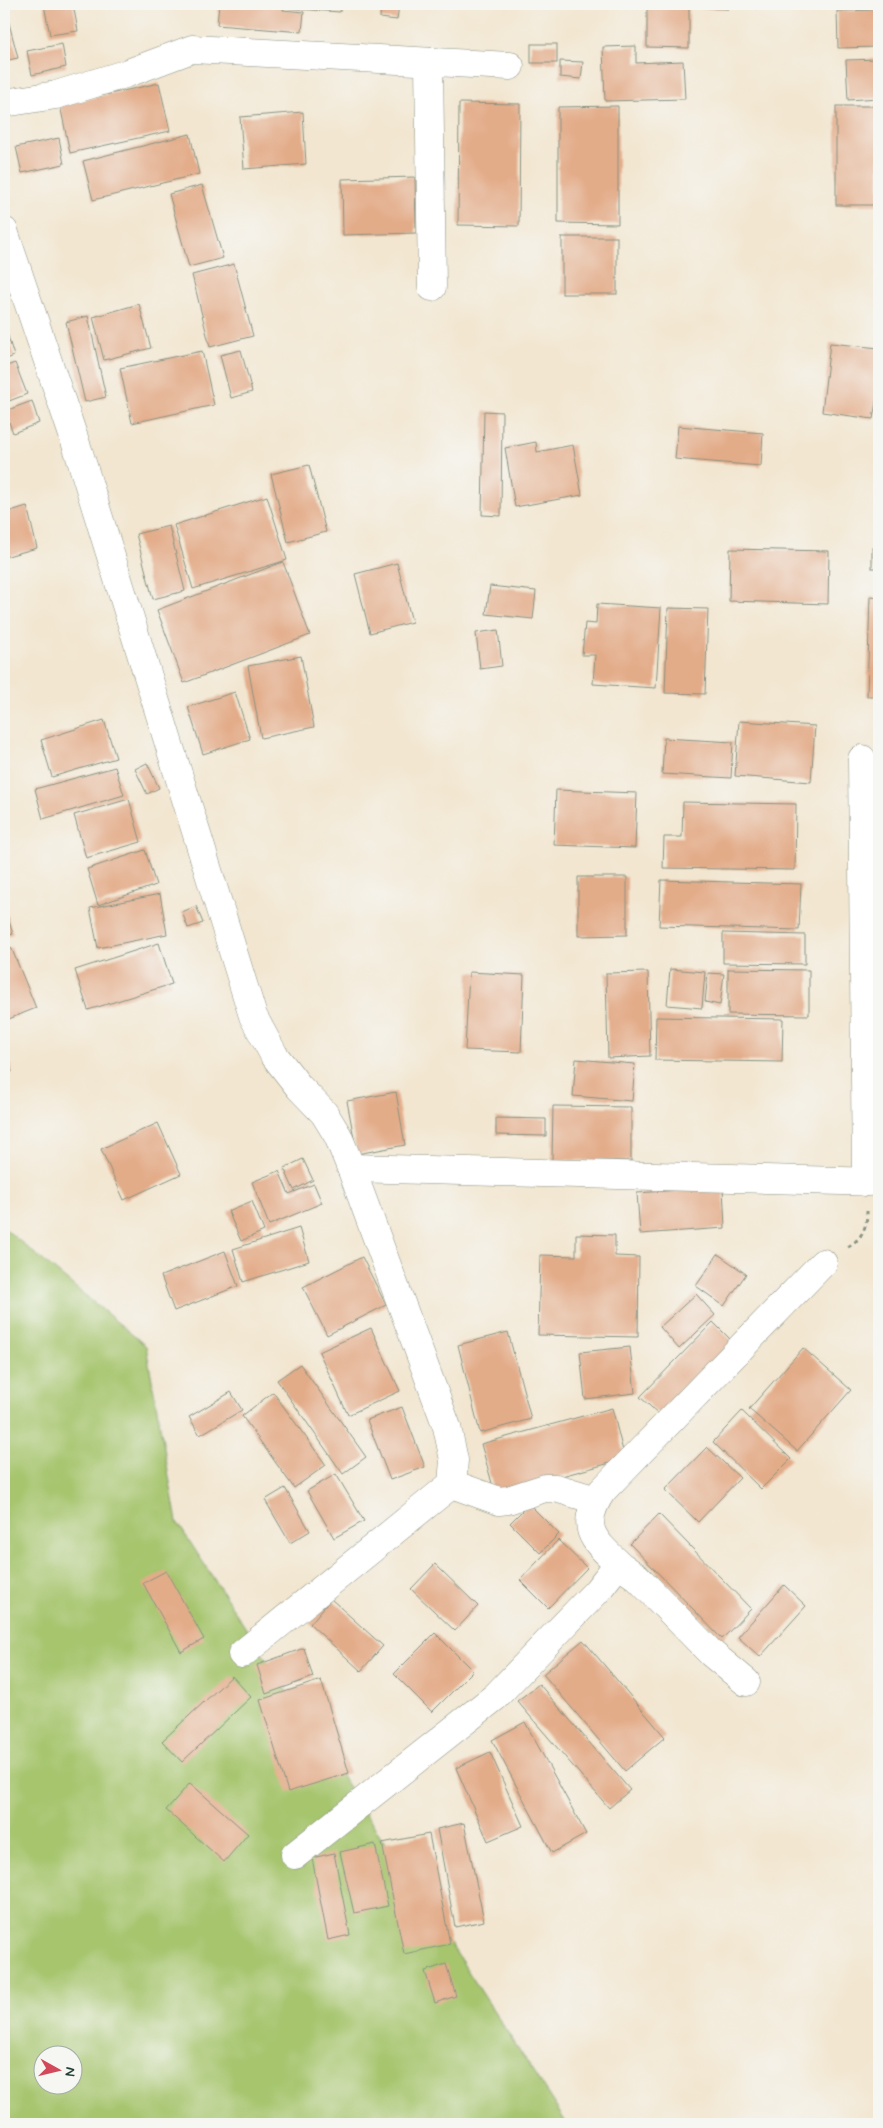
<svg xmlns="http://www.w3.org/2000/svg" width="883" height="2128" font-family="Mynerve,sans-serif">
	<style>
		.green { fill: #a6c56d; stroke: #628150; fill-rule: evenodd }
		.building { fill: #e3ac89 }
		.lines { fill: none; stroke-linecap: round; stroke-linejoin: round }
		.street-casing { stroke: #889282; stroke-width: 29 }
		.path { stroke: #889282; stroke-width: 3; stroke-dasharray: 4 4; stroke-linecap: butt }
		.street { stroke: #fff; stroke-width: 28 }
	</style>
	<rect width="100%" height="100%" fill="#f6f6f2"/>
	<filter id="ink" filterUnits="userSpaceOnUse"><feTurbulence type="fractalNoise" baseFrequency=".02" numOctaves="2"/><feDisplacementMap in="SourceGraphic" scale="10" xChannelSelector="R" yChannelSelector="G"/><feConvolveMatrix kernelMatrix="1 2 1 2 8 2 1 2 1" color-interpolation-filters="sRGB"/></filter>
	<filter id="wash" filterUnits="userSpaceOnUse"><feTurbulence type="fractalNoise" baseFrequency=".0096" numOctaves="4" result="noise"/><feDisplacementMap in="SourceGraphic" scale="20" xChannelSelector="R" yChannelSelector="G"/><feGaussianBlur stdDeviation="1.12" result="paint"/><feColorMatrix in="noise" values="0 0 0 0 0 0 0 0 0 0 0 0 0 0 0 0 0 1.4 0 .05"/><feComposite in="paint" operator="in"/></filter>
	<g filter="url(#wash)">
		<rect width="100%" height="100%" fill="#f2e6d0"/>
		<path class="green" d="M4 1228 146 1346 177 1522 567 2124H4ZM42 2056H72V2086H42Z"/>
		<g id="blocks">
			<g class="building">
				<path d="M4 4 18 58 4 61Z"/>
				<path d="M53 4H73L78 31 50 35 44 5Z"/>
				<path d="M219 4H284L283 10 304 12 302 32 217 25Z"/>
				<path d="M287 4H341L340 12 287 8Z"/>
				<path d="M381 4H399L397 20 380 18Z"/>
				<path d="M552 4H580V7Z"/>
				<path d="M647 4H689V48L647 47Z"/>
				<path d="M695 4H728V9L694 7Z"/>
				<path d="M879 10V47L838 48 837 11Z"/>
				<path d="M62 44 66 67 32 75 27 51Z"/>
				<rect x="531" y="44" width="26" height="19"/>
				<path d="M636 46V63L683 61 685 99 605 101 603 47Z"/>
				<path d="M879 59V98L848 100 846 60Z"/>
				<path d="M560 61 583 62 581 79 560 77Z"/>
				<path d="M159 83 170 131 70 153 60 105Z"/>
				<path d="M459 103 520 104 519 226 458 225Z"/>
				<path d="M618 106V224L558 223V107Z"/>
				<rect x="836" y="106" width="43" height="99"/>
				<path d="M303 112 306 164 244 169 240 117Z"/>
				<path d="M190 134 199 174 93 200 83 161Z"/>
				<path d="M59 138 64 164 22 173 16 147Z"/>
				<path d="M415 177 416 233 343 235 342 179Z"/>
				<path d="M202 185 223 258 189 267 169 194Z"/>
				<rect x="562" y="237" width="55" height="57"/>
				<path d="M234 264 253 336 210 347 192 275Z"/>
				<path d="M139 304 151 348 104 360 93 317Z"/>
				<path d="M88 316 106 397 85 402 66 322Z"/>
				<path d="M7 333 14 356 4 360V334Z"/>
				<path d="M830 343 879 348V386L873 419 822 412Z"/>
				<path d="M241 350 252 392 231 398 220 355Z"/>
				<path d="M202 351 214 405 132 423 120 368Z"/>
				<path d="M15 363 27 394 4 403V367Z"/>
				<path d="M32 401 39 423 13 433 5 411Z"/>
				<path d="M484 411 502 412 501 516 482 515Z"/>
				<path d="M678 426 763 433 761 466 675 459Z"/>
				<path d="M536 442 537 452 573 445 582 495 515 507 505 448Z"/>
				<path d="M309 465 326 532 288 542 271 474Z"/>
				<path d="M267 496 287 560 193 589 174 525Z"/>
				<path d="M27 506 37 548 4 557V513Z"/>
				<path d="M169 526 185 591 153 599 136 534Z"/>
				<rect x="872" y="548" width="7" height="20"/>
				<path d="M730 549 829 551 828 604 729 601Z"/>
				<path d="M283 562 310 635 184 683 157 610Z"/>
				<path d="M397 563 412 622 370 633 355 574Z"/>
				<path d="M490 586 536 591 533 619 486 614Z"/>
				<path d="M870 596 879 597V696H867Z"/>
				<path d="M597 604 661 608 656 688 593 684 595 655H582L585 623 596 624Z"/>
				<path d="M668 608 708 609 705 694 665 693Z"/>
				<path d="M498 630 502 666 480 669 476 633Z"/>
				<path d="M301 656 314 727 261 738 248 666Z"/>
				<path d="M235 692 250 739 203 754 188 707Z"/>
				<path d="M104 720 116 758 52 777 41 740Z"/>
				<path d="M739 721 815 726 811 782 735 776Z"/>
				<path d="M664 738 733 742 731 778 662 774Z"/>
				<path d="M147 763 159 788 147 794 135 769Z"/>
				<path d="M115 767 124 795 43 819 35 789Z"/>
				<path d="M556 790 637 793 635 848 554 845Z"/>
				<path d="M129 799 141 842 86 858 74 815Z"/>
				<path d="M683 802 796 804 795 870 663 868 664 837H682Z"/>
				<path d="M145 850 156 885 98 905 87 869Z"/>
				<path d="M578 877H627V935L578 936Z"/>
				<path d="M661 880 801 884 799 930 659 926Z"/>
				<path d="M160 894 167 934 98 948 90 908Z"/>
				<path d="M4 906 13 934 4 937Z"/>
				<path d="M196 906 203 923 188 928 182 912Z"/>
				<path d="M723 933 805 935V964L723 963Z"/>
				<path d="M159 943 172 984 88 1010 75 970Z"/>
				<path d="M11 947 36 1008 4 1021V951Z"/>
				<path d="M670 969 705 972 702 1008 667 1005Z"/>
				<path d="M728 969 809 970V1015L728 1014Z"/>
				<path d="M469 972 524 975 521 1052 465 1050Z"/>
				<path d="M648 972 650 1056 608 1058 606 973Z"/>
				<path d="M708 973 724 974 720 1005 705 1002Z"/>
				<path d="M656 1017 783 1019 782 1062 655 1060Z"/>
				<path d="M4 1044 12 1072 4 1074Z"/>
				<path d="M576 1059 635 1064 632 1101 573 1096Z"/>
				<path d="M396 1092 405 1145 357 1154 347 1101Z"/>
				<path d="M553 1106 631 1107V1161L552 1160Z"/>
				<path d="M496 1118 546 1119V1136L496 1135Z"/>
				<path d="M158 1123 181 1174 124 1200 101 1149Z"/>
				<path d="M303 1159 313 1180 294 1190 284 1168Z"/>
				<path d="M279 1171 289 1194 314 1184 322 1203 269 1225 252 1182Z"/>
				<path d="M723 1187 725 1228 640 1234 637 1193Z"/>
				<path d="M252 1201 264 1231 241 1241 228 1211Z"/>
				<path d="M299 1228 309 1261 243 1282 233 1249Z"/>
				<path d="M576 1234 615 1235V1256L639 1257 638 1337 538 1335 540 1255 576 1256Z"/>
				<path d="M225 1251 238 1286 174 1311 161 1276Z"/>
				<path d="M718 1254 746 1274 724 1306 696 1286Z"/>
				<path d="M362 1257 386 1305 327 1335 303 1287Z"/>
				<path d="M696 1294 715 1315 679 1349 660 1327Z"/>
				<path d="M713 1322 733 1342 661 1416 640 1397Z"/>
				<path d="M371 1328 400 1391 348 1415 319 1352Z"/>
				<path d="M508 1332 531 1419 480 1433 458 1345Z"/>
				<path d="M630 1347 635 1393 585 1399 580 1352Z"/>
				<path d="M803 1348 851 1390 797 1451 749 1409Z"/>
				<path d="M300 1364 366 1457 343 1474 277 1380Z"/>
				<path d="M231 1392 242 1410 200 1435 189 1417Z"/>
				<path d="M273 1392 326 1465 294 1488 242 1416Z"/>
				<path d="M402 1407 425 1467 390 1480 367 1420Z"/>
				<path d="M612 1408 625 1459 495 1494 481 1444Z"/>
				<path d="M742 1411 791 1459 761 1489 713 1442Z"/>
				<path d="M707 1447 740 1478 698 1522 665 1490Z"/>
				<path d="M336 1474 364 1521 334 1538 307 1491Z"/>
				<path d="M285 1488 310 1531 290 1543 265 1500Z"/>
				<path d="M529 1504 559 1534 540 1553 510 1523Z"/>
				<path d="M659 1514 751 1609 722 1639 630 1544Z"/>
				<path d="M558 1540 587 1568 548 1608 520 1580Z"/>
				<path d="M435 1564 478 1606 455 1631 411 1589Z"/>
				<path d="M166 1571 204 1639 181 1652 143 1583Z"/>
				<path d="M784 1585 806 1606 760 1657 738 1637Z"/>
				<path d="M331 1599 383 1646 361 1671 310 1624Z"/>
				<path d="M435 1633 473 1671 432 1712 394 1674Z"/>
				<path d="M583 1640 665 1737 625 1771 543 1674Z"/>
				<path d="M304 1648 313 1677 266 1694 257 1665Z"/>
				<path d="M232 1676 251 1697 182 1762 162 1741Z"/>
				<path d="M321 1680 349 1773 288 1792 260 1700Z"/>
				<path d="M539 1684 630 1790 609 1808 517 1701Z"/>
				<path d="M525 1722 586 1834 552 1853 492 1740Z"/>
				<path d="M490 1752 523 1826 488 1841 456 1768Z"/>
				<path d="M190 1783 248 1834 224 1862 166 1810Z"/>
				<path d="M464 1823 484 1921 455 1927 437 1829Z"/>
				<path d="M429 1834 450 1944 404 1954 382 1843Z"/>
				<path d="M375 1844 388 1906 354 1913 340 1852Z"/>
				<path d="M334 1853 350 1935 328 1940 312 1858Z"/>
				<path d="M446 1964 456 1996 435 2003 425 1971Z"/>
			</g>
		</g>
	</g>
	<g filter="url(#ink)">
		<use href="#blocks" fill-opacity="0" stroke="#889282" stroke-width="1"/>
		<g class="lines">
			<g class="street-casing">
				<g id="street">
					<path d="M429 62 432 287"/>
					<path d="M4 103 56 95 128 73 192 49 510 66"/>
					<path d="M4 231 79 453 253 1016 274 1055 299 1087 324 1113 338 1136 351 1168 447 1427 454 1460 452 1484 242 1654"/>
					<path d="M862 759 866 1182"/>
					<path d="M351 1168 879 1182"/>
					<path d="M452 1484 499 1501 508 1500 545 1488H556L596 1500"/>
					<path d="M621 1566 637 1577 711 1653 746 1682"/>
					<path d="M295 1855 495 1697 597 1591 611 1573 621 1566C593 1540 578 1528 602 1491L823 1263"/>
				</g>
			</g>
			<path class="path" d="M848 1247C863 1238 867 1227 867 1211"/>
			<use href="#street" class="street"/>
		</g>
	</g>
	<rect width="883" height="2128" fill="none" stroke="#f6f6f2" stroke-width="20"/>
	<g transform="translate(58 2070) rotate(98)"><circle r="24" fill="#f6f6f2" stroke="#a0aca6"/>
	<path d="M0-4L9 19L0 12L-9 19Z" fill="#d1495b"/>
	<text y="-8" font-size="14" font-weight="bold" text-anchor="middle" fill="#1f3d34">N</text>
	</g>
</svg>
